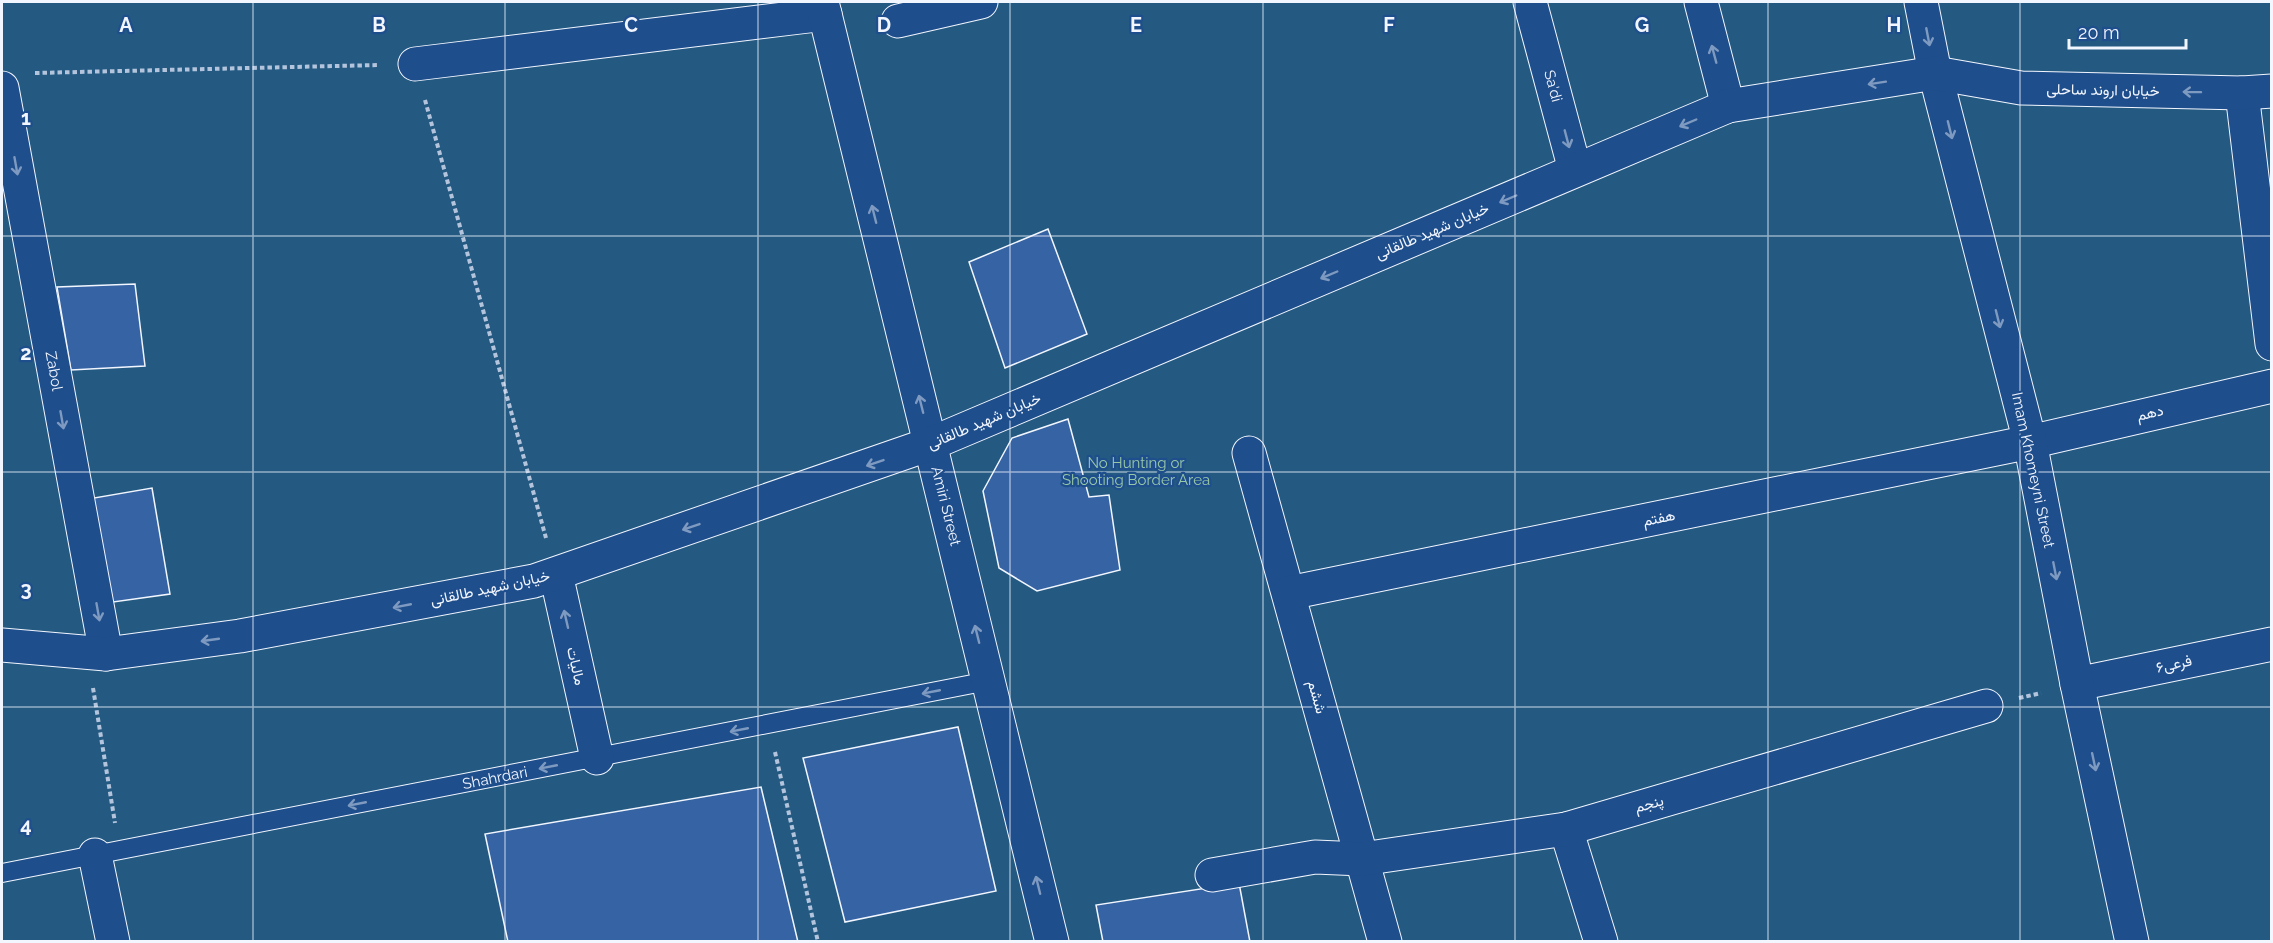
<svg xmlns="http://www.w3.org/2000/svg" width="2273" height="943" font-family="Raleway,Vazirmatn,sans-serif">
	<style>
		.green { fill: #245a82; stroke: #a8bbd7; stroke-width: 1.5 }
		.building { fill: #3563a3; stroke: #f2f6ff; stroke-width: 1.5 }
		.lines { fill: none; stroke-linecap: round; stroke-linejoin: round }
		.lane-casing { stroke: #f2f6ff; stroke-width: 20 }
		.street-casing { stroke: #f2f6ff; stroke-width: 35 }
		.secondary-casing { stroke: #f2f6ff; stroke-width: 35 }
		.path { stroke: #b3c4dc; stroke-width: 4; stroke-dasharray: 4.5 3; stroke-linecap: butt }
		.lane { stroke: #1f4e8c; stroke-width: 18 }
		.street { stroke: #1f4e8c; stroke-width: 33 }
		.secondary { stroke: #1f4e8c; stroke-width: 33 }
		.oneway { stroke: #7e9ac0 }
		.grid { fill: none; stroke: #f2f6ff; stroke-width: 1.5; stroke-opacity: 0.55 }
		.labels { text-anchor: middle; stroke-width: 4.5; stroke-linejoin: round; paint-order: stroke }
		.street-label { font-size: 15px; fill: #f2f6ff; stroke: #1f4e8c }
		.park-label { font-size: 15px; fill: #97c8a6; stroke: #1f4e8c }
		.grid-label { font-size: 20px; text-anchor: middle; font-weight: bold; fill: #f2f6ff; stroke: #1f4e8c; stroke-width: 4.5; stroke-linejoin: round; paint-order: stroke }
	</style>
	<rect width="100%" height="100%" fill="#1f4e8c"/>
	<rect class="green" x="2" y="2" width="2269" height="939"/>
	<g class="building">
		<path d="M1048 229 1087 334 1005 368 969 262Z"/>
		<path d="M135 284 145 366 71 370 57 287Z"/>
		<path d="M1068 419 1089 497 1109 495 1120 570 1037 591 999 568 983 491 1012 438Z"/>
		<path d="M152 488 170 594 106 603 88 499Z"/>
		<path d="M958 727 996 891 845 922 803 758Z"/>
		<path d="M761 787 798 942H508L485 834Z"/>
		<path d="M1239 883 1250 942H1103L1096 905Z"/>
	</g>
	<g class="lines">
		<g class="lane-casing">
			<path id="lane" d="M2 873 988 681"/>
		</g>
		<g class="street-casing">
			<g id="street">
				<path d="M1530 2 1575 170"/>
				<path d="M1701 2 1728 106"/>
				<path d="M898 21 981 2"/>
				<path d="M415 64 825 14"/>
				<path d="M2 88 106 654"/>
				<path d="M2242 93 2272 344"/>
				<path d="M1249 453 1385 942"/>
				<path d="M556 574 597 758"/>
				<path d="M1289 593 2030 442 2272 386"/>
				<path d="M2077 684 2272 644"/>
				<path d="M1566 829 1601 942"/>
				<path d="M95 855 113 942"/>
				<path d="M1212 875 1315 857 1362 859 1566 829 1986 706"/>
			</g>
		</g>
		<g class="secondary-casing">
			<g id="secondary">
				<path d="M822 2 1052 942"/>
				<path d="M1921 2 1935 73 2030 442 2077 684 2132 942"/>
				<path d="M2 645 106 654 240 636 534 581 930 444 1728 106 1935 73 2021 88 2242 93 2272 91"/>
			</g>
		</g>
		<g class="path">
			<path d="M35 73 379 65"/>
			<path d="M425 100 546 538"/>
			<path d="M93 688 115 823"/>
			<path d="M2019 698 2041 693"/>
			<path d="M775 752 818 942"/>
		</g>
		<use href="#lane" class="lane"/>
		<use href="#street" class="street"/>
		<use href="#secondary" class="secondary"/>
	</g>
	<defs><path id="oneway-shaft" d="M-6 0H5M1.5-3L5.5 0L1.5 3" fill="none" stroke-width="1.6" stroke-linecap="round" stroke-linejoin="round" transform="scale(1.5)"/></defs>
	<g class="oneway">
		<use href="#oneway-shaft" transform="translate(1928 37) rotate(79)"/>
		<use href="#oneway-shaft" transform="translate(1714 54) rotate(-105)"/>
		<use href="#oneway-shaft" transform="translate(1877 83) rotate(171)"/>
		<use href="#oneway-shaft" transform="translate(2192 92) rotate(-179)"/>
		<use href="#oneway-shaft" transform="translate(1688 123) rotate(157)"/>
		<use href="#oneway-shaft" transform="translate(1950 130) rotate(76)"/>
		<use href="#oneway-shaft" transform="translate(1567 139) rotate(75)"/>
		<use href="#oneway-shaft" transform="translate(16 166) rotate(80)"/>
		<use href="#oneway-shaft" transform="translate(1508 199) rotate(157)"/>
		<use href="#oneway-shaft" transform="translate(874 214) rotate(-104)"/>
		<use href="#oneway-shaft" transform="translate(1329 275) rotate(157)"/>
		<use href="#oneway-shaft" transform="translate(1998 319) rotate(76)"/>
		<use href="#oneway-shaft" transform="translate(921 404) rotate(-104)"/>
		<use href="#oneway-shaft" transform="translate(62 420) rotate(80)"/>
		<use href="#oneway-shaft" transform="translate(875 463) rotate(161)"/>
		<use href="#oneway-shaft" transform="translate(691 527) rotate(161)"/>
		<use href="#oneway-shaft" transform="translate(2055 571) rotate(79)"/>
		<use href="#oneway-shaft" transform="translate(402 606) rotate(169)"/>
		<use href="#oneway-shaft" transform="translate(98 612) rotate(80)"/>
		<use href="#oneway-shaft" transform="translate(566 619) rotate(-103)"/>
		<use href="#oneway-shaft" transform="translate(977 634) rotate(-104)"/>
		<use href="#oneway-shaft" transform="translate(210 640) rotate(172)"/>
		<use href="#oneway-shaft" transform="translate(931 692) rotate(169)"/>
		<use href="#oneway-shaft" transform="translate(739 730) rotate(169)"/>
		<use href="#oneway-shaft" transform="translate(2094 762) rotate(78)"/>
		<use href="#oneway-shaft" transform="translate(548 767) rotate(169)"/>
		<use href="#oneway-shaft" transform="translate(357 804) rotate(169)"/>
		<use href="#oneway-shaft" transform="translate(1038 885) rotate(-104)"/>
	</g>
	<path class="grid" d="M253 2V942M505 2V942M758 2V942M1010 2V942M1263 2V942M1515 2V942M1768 2V942M2020 2V942M2 236H2272M2 472H2272M2 707H2272"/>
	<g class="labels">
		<g class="street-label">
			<text transform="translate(1553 86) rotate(75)" y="5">Sa'di</text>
			<text transform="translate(2103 90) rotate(1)" y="5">خیابان اروند ساحلی</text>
			<text transform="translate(1432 231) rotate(-23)" y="5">خیابان شهيد طالقانی</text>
			<text transform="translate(54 371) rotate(80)" y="5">Zabol</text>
			<text transform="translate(2150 413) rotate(-13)" y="5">دهم</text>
			<text transform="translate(984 421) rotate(-23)" y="5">خیابان شهيد طالقانی</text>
			<text transform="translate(2033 470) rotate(78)" y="5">Imam Khomeyni Street</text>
			<text transform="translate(946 506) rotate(76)" y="5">Amiri Street</text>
			<text transform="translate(1659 518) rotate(-12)" y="5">هفتم</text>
			<text transform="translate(490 588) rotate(-12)" y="5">خیابان شهيد طالقانی</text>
			<text transform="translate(2174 664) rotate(-12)" y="5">فرعی۶</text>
			<text transform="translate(576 666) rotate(77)" y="5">مالیات</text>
			<text transform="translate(1317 697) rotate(74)" y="5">ششم</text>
			<text transform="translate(495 778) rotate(-11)" y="5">Shahrdari</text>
			<text transform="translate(1649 804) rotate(-16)" y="5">پنجم</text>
		</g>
		<g class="park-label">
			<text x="1136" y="468">No Hunting or<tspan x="1136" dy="17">Shooting Border Area</tspan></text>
		</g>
	</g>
	<g class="grid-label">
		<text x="126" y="32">A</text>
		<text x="379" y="32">B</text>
		<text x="631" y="32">C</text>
		<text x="884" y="32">D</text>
		<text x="1136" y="32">E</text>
		<text x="1389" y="32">F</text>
		<text x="1642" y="32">G</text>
		<text x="1894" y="32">H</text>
		<text x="26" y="125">1</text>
		<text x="26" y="360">2</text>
		<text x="26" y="596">3</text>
		<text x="26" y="832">4</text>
	</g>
	<rect width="2273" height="943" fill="none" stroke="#f2f6ff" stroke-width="6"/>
	<path d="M2069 39v9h117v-9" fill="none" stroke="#f2f6ff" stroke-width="3"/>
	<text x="2078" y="39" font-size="18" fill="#f2f6ff" stroke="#1f4e8c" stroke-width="4.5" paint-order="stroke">20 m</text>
</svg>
